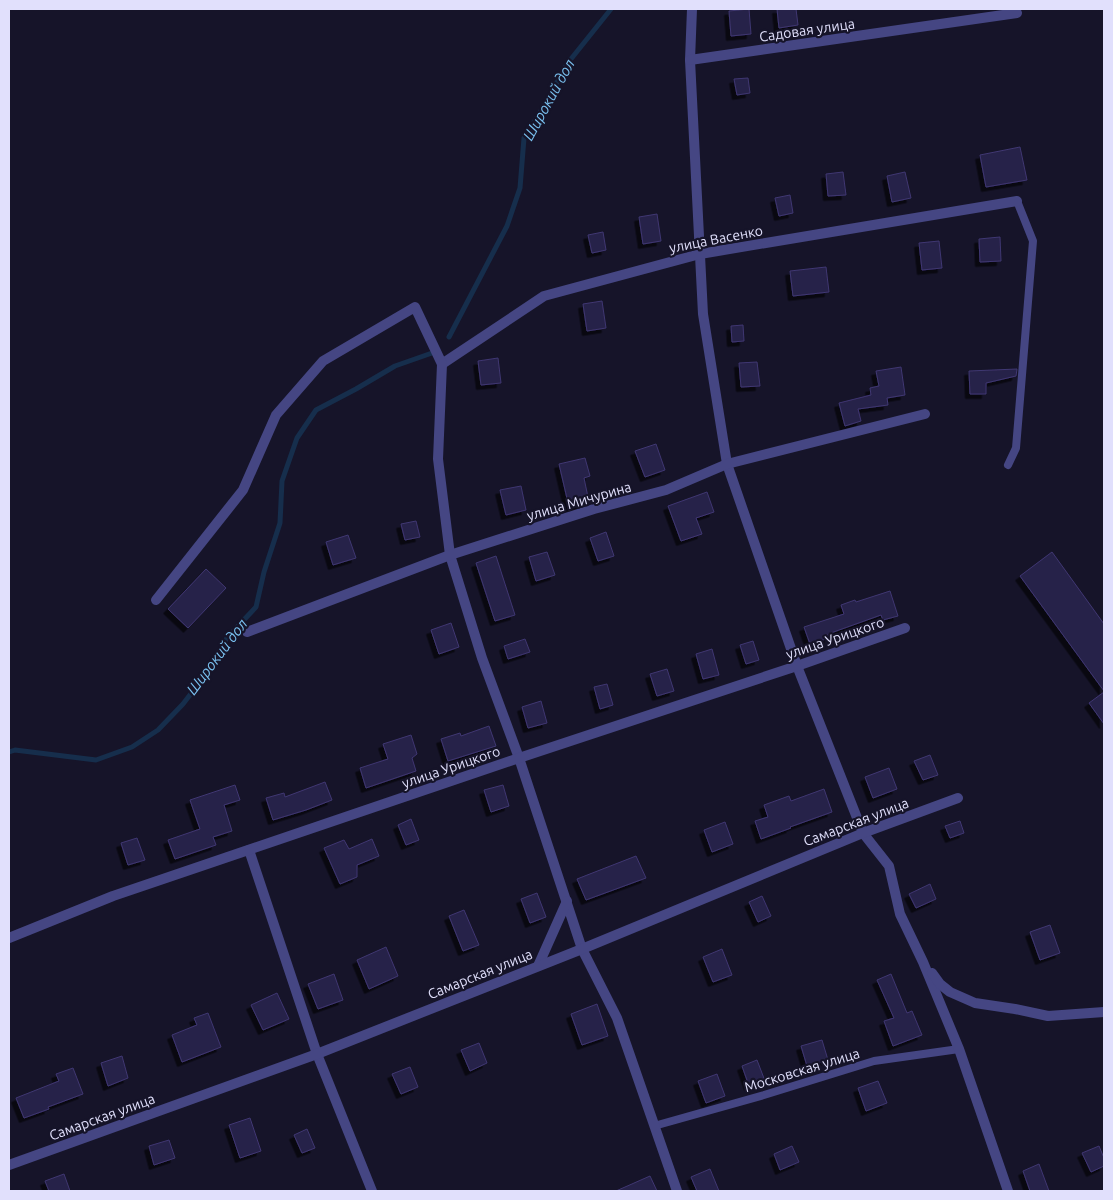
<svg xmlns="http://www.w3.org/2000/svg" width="1113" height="1200" font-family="Ubuntu,sans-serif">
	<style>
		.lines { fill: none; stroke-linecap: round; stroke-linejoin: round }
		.stream { stroke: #162e4c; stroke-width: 5 }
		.building { fill: #282248; stroke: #3f3772; filter: url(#shadow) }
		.lane { stroke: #454683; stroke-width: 8 }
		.street { stroke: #454683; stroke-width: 10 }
		.labels { text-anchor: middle; stroke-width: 4.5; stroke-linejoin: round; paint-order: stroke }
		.street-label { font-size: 14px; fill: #e1e0fc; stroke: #161429 }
		.water-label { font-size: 15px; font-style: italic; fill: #7ac1f0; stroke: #161429 }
	</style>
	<defs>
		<filter id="shadow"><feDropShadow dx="-4.5" dy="4.5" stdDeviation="0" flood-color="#0009"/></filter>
	</defs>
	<rect width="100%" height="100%" fill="#161429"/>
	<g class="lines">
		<g class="stream">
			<path d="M449 337 507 226 520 188 524 138 547 101 567 64 611 9"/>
			<path d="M9 752 15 750 96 760 132 747 158 730 183 704 206 674 227 638 256 607 264 572 280 523 282 481 297 438 316 410 356 389 395 366 432 353"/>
		</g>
	</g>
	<g class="building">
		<path d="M749 9 751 34 731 36 729 11Z"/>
		<path d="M777 9H796L798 25 779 28Z"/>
		<path d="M748 78 750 93 737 95 734 79Z"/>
		<path d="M1020 147 1027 180 986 187 980 155Z"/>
		<path d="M843 172 846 195 828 196 826 174Z"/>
		<path d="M905 172 911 198 892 202 887 176Z"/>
		<path d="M790 195 793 213 779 216 775 198Z"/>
		<path d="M657 214 661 241 643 244 639 217Z"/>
		<path d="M603 232 606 250 592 253 588 235Z"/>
		<path d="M1000 237 1001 261 980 262 979 239Z"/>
		<path d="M939 241 942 268 922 270 919 243Z"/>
		<path d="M826 267 829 292 793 296 790 271Z"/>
		<path d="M602 301 606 328 587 331 583 304Z"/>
		<path d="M743 325 744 341 732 342 731 326Z"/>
		<path d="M498 358 501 383 481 385 478 361Z"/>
		<path d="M757 362 760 386 741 387 739 363Z"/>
		<path d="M901 367 905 395 887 398 888 405 858 409 861 421 845 426 839 403 871 395 870 388 879 386 876 371Z"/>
		<path d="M1017 369 1016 376 986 383V394H970L969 371Z"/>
		<path d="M656 444 665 470 645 477 635 451Z"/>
		<path d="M585 458 590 476 584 478 589 502 569 507 559 464Z"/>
		<path d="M521 486 526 510 506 515 500 490Z"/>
		<path d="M707 492 714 512 696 518 702 534 681 541 668 506Z"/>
		<path d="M416 521 420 537 405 540 401 524Z"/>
		<path d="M606 532 614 556 598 561 590 538Z"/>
		<path d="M348 535 356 558 333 565 326 542Z"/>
		<path d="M547 552 555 575 536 581 529 557Z"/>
		<path d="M1052 552 1104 624V691L1020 576Z"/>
		<path d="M496 556 515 615 495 621 476 563Z"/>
		<path d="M206 569 226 588 188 628 168 609Z"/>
		<path d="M890 591 898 616 883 620 881 615 828 634 829 638 810 644 804 627 844 614 841 605 855 600 856 602Z"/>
		<path d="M451 623 459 647 439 654 431 630Z"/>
		<path d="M525 639 530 652 508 659 504 646Z"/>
		<path d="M753 641 759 660 746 664 740 645Z"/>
		<path d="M712 649 719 675 703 679 696 654Z"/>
		<path d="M667 669 674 691 657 696 650 674Z"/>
		<path d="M607 684 613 705 600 709 594 687Z"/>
		<path d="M1104 692V724L1089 703Z"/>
		<path d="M541 701 547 723 528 728 522 707Z"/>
		<path d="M489 726 496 746 448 761 441 739 460 733 461 736Z"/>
		<path d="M411 735 417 754 412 758 416 771 366 788 360 768 388 759 383 744Z"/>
		<path d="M930 755 938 775 923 780 914 761Z"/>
		<path d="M889 768 897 789 873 798 865 777Z"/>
		<path d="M325 782 332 800 306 810 273 820 266 798 284 793 285 797Z"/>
		<path d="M235 785 240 800 224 805 232 831 213 837 216 845 175 859 168 840 200 829 190 800Z"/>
		<path d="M503 785 509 806 491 812 484 790Z"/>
		<path d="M824 789 832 812 790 827 791 828 761 839 755 821 768 817 764 805 789 796 791 801Z"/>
		<path d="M411 819 419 840 406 845 398 825Z"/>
		<path d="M960 821 964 833 950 838 945 826Z"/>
		<path d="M725 822 733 844 712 852 704 830Z"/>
		<path d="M137 838 145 860 128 865 121 843Z"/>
		<path d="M372 839 379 856 357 865V877L340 884 324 848 344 840 349 849Z"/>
		<path d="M636 856 646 878 586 900 577 879Z"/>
		<path d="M930 884 936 899 916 908 909 894Z"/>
		<path d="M537 893 546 917 530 923 521 899Z"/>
		<path d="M762 896 771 916 758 922 749 902Z"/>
		<path d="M464 910 479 945 463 951 449 916Z"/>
		<path d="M1050 925 1060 953 1040 960 1030 932Z"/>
		<path d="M386 947 398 976 369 989 357 960Z"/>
		<path d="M722 949 732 975 713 982 703 957Z"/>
		<path d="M334 974 343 1000 318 1009 308 984Z"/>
		<path d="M891 974 907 1013 912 1011 922 1035 893 1046 884 1021 894 1018 877 980Z"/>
		<path d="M277 993 289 1019 263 1030 251 1005Z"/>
		<path d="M597 1004 608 1036 582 1045 571 1014Z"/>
		<path d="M208 1013 221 1047 182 1062 172 1035 197 1025 194 1018Z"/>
		<path d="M822 1040 828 1060 807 1066 801 1046Z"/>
		<path d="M479 1043 487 1063 470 1071 461 1050Z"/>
		<path d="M122 1056 128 1078 108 1086 101 1063Z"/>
		<path d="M757 1060 765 1081 749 1086 742 1066Z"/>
		<path d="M410 1067 418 1087 401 1094 392 1074Z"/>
		<path d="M73 1068 83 1094 48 1107 49 1109 24 1118 16 1098 59 1081 56 1074Z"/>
		<path d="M717 1074 725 1096 706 1103 698 1081Z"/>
		<path d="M878 1081 887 1103 866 1111 858 1088Z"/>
		<path d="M250 1118 261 1151 240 1158 229 1125Z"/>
		<path d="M307 1129 315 1148 302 1153 294 1135Z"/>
		<path d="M169 1140 175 1158 154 1165 149 1146Z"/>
		<path d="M792 1146 799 1162 780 1170 774 1154Z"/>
		<path d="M1099 1146 1104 1158V1166L1091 1172 1082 1153Z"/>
		<path d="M1039 1164 1049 1191H1030L1023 1171Z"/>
		<path d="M710 1169 719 1191H697L691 1177Z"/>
		<path d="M64 1174 70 1191H49L45 1181Z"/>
		<path d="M650 1176 657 1191H616Z"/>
	</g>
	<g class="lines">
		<g class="lane">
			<path d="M1008 465 1016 448 1033 241 1017 201"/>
			<path d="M654 1126 764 1095 874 1061 959 1049"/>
		</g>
		<g class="street">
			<path d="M692 9 690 60 703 314 727 464 797 666 863 833 889 866 900 914 923 962 959 1049 1008 1191"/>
			<path d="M690 60 1017 13"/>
			<path d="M442 364 544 296 700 254 1017 201"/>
			<path d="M156 600 243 490 276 415 323 361 415 307 442 364 438 459 450 555 482 658 519 758 582 949 617 1018 677 1191"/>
			<path d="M247 632 450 555 594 509 666 490 727 464 925 414"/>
			<path d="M249 850 317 1054 372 1191"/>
			<path d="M9 938 113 896 519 758 797 666 905 628"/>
			<path d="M538 966 567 901"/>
			<path d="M932 973 940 984 950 992 975 1003 1015 1009 1048 1016 1104 1012"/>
			<path d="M9 1165 317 1054 582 949 863 833 958 798"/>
		</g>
	</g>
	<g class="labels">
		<g class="street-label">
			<text transform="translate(807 30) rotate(-8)" y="5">Садовая улица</text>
			<text transform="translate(716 239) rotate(-11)" y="5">улица Васенко</text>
			<text transform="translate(579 501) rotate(-16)" y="5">улица Мичурина</text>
			<text transform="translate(835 638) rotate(-19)" y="5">улица Урицкого</text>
			<text transform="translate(451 767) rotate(-19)" y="5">улица Урицкого</text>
			<text transform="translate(856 822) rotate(-21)" y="5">Самарская улица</text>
			<text transform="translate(480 974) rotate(-22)" y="5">Самарская улица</text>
			<text transform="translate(802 1070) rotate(-17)" y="5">Московская улица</text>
			<text transform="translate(102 1117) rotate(-20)" y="5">Самарская улица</text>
		</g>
		<g class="water-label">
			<text transform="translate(549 100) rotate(-61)" y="5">Широкий дол</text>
			<text transform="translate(217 657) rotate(-53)" y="5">Широкий дол</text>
		</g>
	</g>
	<rect width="1113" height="1200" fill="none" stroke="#e1e0fc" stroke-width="20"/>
</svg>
